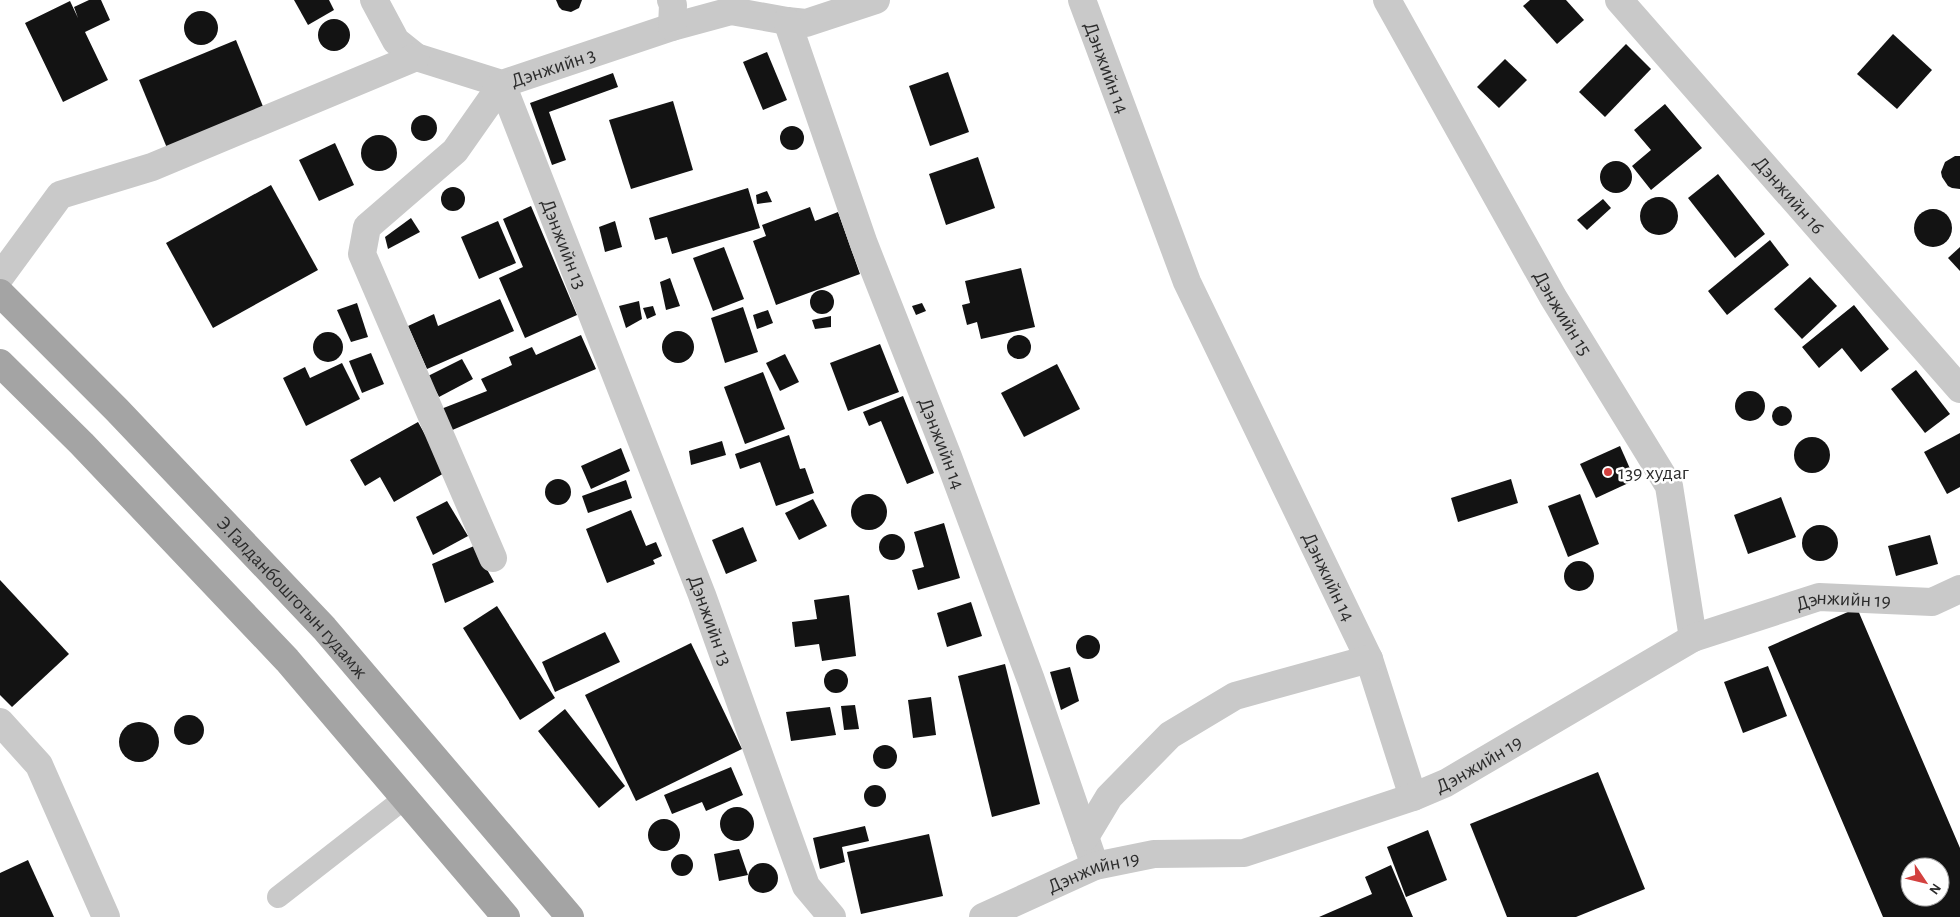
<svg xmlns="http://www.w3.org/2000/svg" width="1960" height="917" font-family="'Alegreya Sans',sans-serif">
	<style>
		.building { fill: #131313; fill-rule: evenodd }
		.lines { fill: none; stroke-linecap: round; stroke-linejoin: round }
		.lane { stroke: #c9c9c9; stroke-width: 22 }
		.street { stroke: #c9c9c9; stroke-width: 28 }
		.primary { stroke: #a4a4a4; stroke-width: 28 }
		.poi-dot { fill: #d3413f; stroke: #fff; stroke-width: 2 }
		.labels { text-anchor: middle; stroke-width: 5; stroke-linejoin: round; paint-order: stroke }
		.street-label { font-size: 20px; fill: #2c2c2c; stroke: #fff }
		.poi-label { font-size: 20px; fill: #2c2c2c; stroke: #fff; text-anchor: start }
	</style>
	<rect width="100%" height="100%" fill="#fff"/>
	<g class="building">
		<path d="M89 0H101L110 20 85 32 108 80 63 102 25 23 70 1 78 18 74 7Z"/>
		<path d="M294 0H329L334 10 308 25Z"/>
		<path d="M556 0H582L579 8 571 12 562 10 559 7Z"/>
		<path d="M1530 0H1566L1584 20 1557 44 1523 6Z"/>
		<circle cx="201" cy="28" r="17"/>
		<circle cx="334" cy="35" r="16"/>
		<path d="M1893 34 1932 70 1897 109 1857 74Z"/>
		<path d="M236 40 264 109 167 148 139 80Z"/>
		<path d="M1626 44 1651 69 1605 117 1579 92Z"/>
		<path d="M767 52 787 100 763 110 743 62Z"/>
		<path d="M1505 59 1527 80 1499 108 1477 87Z"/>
		<path d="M948 72 969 132 930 146 909 86Z"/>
		<path d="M613 73 618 87 549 112 566 160 552 165 530 103Z"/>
		<path d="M673 101 693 170 631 189 609 120Z"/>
		<path d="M1665 104 1702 148 1651 190 1632 166 1651 150 1634 130Z"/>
		<circle cx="424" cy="128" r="13"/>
		<circle cx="792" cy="138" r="12"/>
		<circle cx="379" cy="153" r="18"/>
		<path d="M335 143 354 185 319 201 299 160Z"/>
		<path d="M1955 156H1960V189L1952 188 1948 186 1942 177 1941 172 1945 162Z"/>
		<path d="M978 157 995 208 946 225 929 174Z"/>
		<circle cx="1616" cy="177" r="16"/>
		<path d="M1718 174 1765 234 1735 258 1688 198Z"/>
		<path d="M271 185 318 270 213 328 166 243Z"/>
		<circle cx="453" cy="199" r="12"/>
		<path d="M748 188 760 228 672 254 667 237 655 240 649 218Z"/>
		<path d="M767 191 772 202 757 204 756 195Z"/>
		<circle cx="1659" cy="216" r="19"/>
		<path d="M1603 199 1611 208 1587 230 1577 220Z"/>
		<path d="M531 206 577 315 525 338 499 278 523 267 503 219Z"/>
		<path d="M810 207 815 221 838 212 860 274 776 305 753 241 766 236 762 225Z"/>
		<circle cx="1933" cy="228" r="19"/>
		<path d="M411 218 420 232 388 249 385 237Z"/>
		<path d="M498 221 516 263 479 279 461 237Z"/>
		<path d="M615 221 622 247 605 252 599 227Z"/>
		<path d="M1770 240 1789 265 1727 315 1708 291Z"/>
		<path d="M724 247 744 299 713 311 693 258Z"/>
		<path d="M1960 247V271L1948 258Z"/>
		<path d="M1021 268 1035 327 981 339 977 322 967 325 962 305 970 303 965 281Z"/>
		<path d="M1810 277 1837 306 1802 339 1774 309Z"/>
		<path d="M670 278 680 306 666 310 660 282Z"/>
		<circle cx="822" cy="302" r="12"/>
		<path d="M500 299 514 331 427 369 408 326 434 314 438 326Z"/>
		<path d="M639 301 642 319 626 328 619 306Z"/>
		<path d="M357 303 368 337 351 342 337 310Z"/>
		<path d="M922 303 926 311 916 315 912 306Z"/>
		<path d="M1854 305 1889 349 1861 372 1842 348 1819 368 1802 347Z"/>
		<path d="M653 306 656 315 647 319 643 308Z"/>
		<path d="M743 307 758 352 725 363 711 318Z"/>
		<path d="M768 310 773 323 757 329 753 315Z"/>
		<path d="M831 316V327L815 329 812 320Z"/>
		<circle cx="678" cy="347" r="16"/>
		<circle cx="328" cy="347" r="15"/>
		<circle cx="1019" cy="347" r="12"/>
		<path d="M581 335 596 369 450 431 441 409 487 391 481 379 512 365 509 357 532 347 536 355Z"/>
		<path d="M880 344 899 392 848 411 830 363Z"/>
		<path d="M371 353 384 384 362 393 349 361Z"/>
		<path d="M785 354 799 382 780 391 766 363Z"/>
		<path d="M462 359 473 379 439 397 428 376Z"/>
		<path d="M342 363 360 399 306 426 283 378 305 367 310 378Z"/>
		<path d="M1057 364 1080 409 1024 437 1001 393Z"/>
		<path d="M1916 370 1950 414 1925 433 1891 389Z"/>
		<path d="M763 372 785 429 745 444 724 387Z"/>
		<circle cx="1750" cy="406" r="15"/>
		<path d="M903 396 934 473 907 484 881 421 869 426 863 412Z"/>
		<circle cx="1782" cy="416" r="10"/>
		<path d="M418 422 446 472 394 502 380 477 365 486 350 460Z"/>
		<path d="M1960 433V487L1947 494 1924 452Z"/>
		<path d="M789 435 800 469 805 468 814 493 776 506 760 462 740 469 735 454Z"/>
		<circle cx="1812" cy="455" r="18"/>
		<path d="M722 441 726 455 691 465 689 451Z"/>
		<path d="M1620 446 1635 480 1596 498 1580 464Z"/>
		<path d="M621 448 630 471 591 489 581 466Z"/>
		<circle cx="558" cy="492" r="13"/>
		<path d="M1511 479 1518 503 1458 522 1451 498Z"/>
		<path d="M626 480 632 498 588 513 582 496Z"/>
		<path d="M1580 494 1599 544 1568 557 1548 506Z"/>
		<circle cx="869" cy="512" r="18"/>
		<path d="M1781 497 1796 537 1748 554 1734 515Z"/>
		<path d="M813 499 827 526 799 540 785 513Z"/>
		<path d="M447 501 468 536 433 555 416 517Z"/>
		<path d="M631 510 646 546 656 542 662 556 653 560 655 564 607 583 586 529Z"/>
		<path d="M944 523 960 578 918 590 912 570 924 567 914 532Z"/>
		<circle cx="1820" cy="543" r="18"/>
		<path d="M743 527 757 561 726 574 712 540Z"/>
		<circle cx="892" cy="547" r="13"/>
		<path d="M1930 535 1938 564 1896 576 1888 546Z"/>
		<path d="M474 546 494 582 445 603 432 564Z"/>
		<circle cx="1579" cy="576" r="15"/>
		<path d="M0 580 69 654 12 707 0 695Z"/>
		<path d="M849 595 856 656 822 661 819 644 795 647 792 622 817 619 814 600Z"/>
		<path d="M971 602 982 636 947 647 937 613Z"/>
		<path d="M497 606 555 698 520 720 463 628Z"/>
		<path d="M1857 608 1960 848V917H1883L1768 647ZM1910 867H1940V897H1910Z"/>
		<path d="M605 632 620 662 555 692 542 662Z"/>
		<circle cx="1088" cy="647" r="12"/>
		<path d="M691 643 742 749 636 801 585 695Z"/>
		<path d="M1005 664 1040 804 992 817 958 676Z"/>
		<path d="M1768 666 1787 716 1743 733 1724 682Z"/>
		<path d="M1070 667 1079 701 1061 710 1050 672Z"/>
		<circle cx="836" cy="681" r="12"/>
		<path d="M931 697 936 735 913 738 908 700Z"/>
		<path d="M855 705 859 729 844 730 841 706Z"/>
		<path d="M830 707 836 735 791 741 786 712Z"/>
		<path d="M565 709 625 786 599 808 538 731Z"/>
		<circle cx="189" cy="730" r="15"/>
		<circle cx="139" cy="742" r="20"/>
		<circle cx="885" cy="757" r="12"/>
		<path d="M731 767 743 795 706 811 702 802 672 814 664 795Z"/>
		<path d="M1598 772 1645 889 1576 917H1507L1470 824Z"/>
		<circle cx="875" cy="796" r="11"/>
		<circle cx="737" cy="824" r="17"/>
		<circle cx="664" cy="835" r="16"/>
		<path d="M865 826 869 841 842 847 845 862 820 869 813 838Z"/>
		<path d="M1428 830 1447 880 1406 897 1387 847Z"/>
		<path d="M929 834 943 896 861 914 847 852Z"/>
		<path d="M739 849 748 875 719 881 714 854Z"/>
		<circle cx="682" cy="865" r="11"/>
		<path d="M28 860 54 917H0V873Z"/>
		<circle cx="763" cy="878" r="15"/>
		<path d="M1391 865 1413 917H1319L1372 894 1365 877Z"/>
	</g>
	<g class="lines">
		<path class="lane" d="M278 897 405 798"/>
		<g class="street">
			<path id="s1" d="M374 0 396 41 416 57 502 84 672 27 731 11 787 21 806 23 876 0"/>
			<path d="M671 0 673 5 672 27"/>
			<path id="s2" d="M1082 0 1187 282 1369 659 1413 797"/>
			<path id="s3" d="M1387 0 1553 297 1669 486 1693 638"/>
			<path id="s4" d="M1619 0 1960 389"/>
			<path id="s5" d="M787 21 864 244 948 457 1031 680 1095 866"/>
			<path d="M0 277 60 195 152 167 416 57"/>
			<path id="s6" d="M493 558 362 254 367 227 455 151 502 84 702 595 806 886 832 917"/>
			<path d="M0 722 39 765 106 917"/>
			<path d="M1085 837 1109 797 1170 735 1235 696 1369 659"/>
			<path id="s7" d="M983 917 1095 866 1154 854 1244 853 1413 797 1446 783 1693 638 1819 597 1932 602 1960 589"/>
		</g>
		<g class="primary">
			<path id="s8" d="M0 293 117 410 324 628 570 917"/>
			<path d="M0 363 82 444 287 660 506 917"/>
		</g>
	</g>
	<circle class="poi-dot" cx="1608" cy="472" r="5"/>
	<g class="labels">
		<g class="street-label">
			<text dy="7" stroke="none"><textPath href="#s1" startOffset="216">Дэнжийн 3</textPath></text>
			<text dy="7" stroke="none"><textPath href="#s2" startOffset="72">Дэнжийн 14</textPath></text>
			<text dy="7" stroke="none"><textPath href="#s4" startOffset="259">Дэнжийн 16</textPath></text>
			<text dy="7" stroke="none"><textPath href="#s6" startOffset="728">Дэнжийн 13</textPath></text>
			<text dy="7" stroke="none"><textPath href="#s3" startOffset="359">Дэнжийн 15</textPath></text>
			<text dy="7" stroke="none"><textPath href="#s5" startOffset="450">Дэнжийн 14</textPath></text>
			<text dy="7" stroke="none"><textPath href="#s2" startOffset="628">Дэнжийн 14</textPath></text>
			<text dy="7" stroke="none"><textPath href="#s8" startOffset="422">Э.Галданбошготын гудамж</textPath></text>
			<text dy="7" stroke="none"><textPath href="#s7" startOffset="930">Дэнжийн 19</textPath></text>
			<text dy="7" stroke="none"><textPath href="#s6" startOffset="1132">Дэнжийн 13</textPath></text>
			<text dy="7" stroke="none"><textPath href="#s7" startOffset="525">Дэнжийн 19</textPath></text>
			<text dy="7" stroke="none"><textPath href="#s7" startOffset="120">Дэнжийн 19</textPath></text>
		</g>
		<g class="poi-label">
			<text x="1618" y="479">139 худаг</text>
		</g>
	</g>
	<g transform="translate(1925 882) rotate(125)"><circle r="24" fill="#ffffff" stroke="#ababab"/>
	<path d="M0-4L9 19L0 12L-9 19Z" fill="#d3413f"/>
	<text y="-8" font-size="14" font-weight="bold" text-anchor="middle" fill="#2c2c2c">N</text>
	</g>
</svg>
